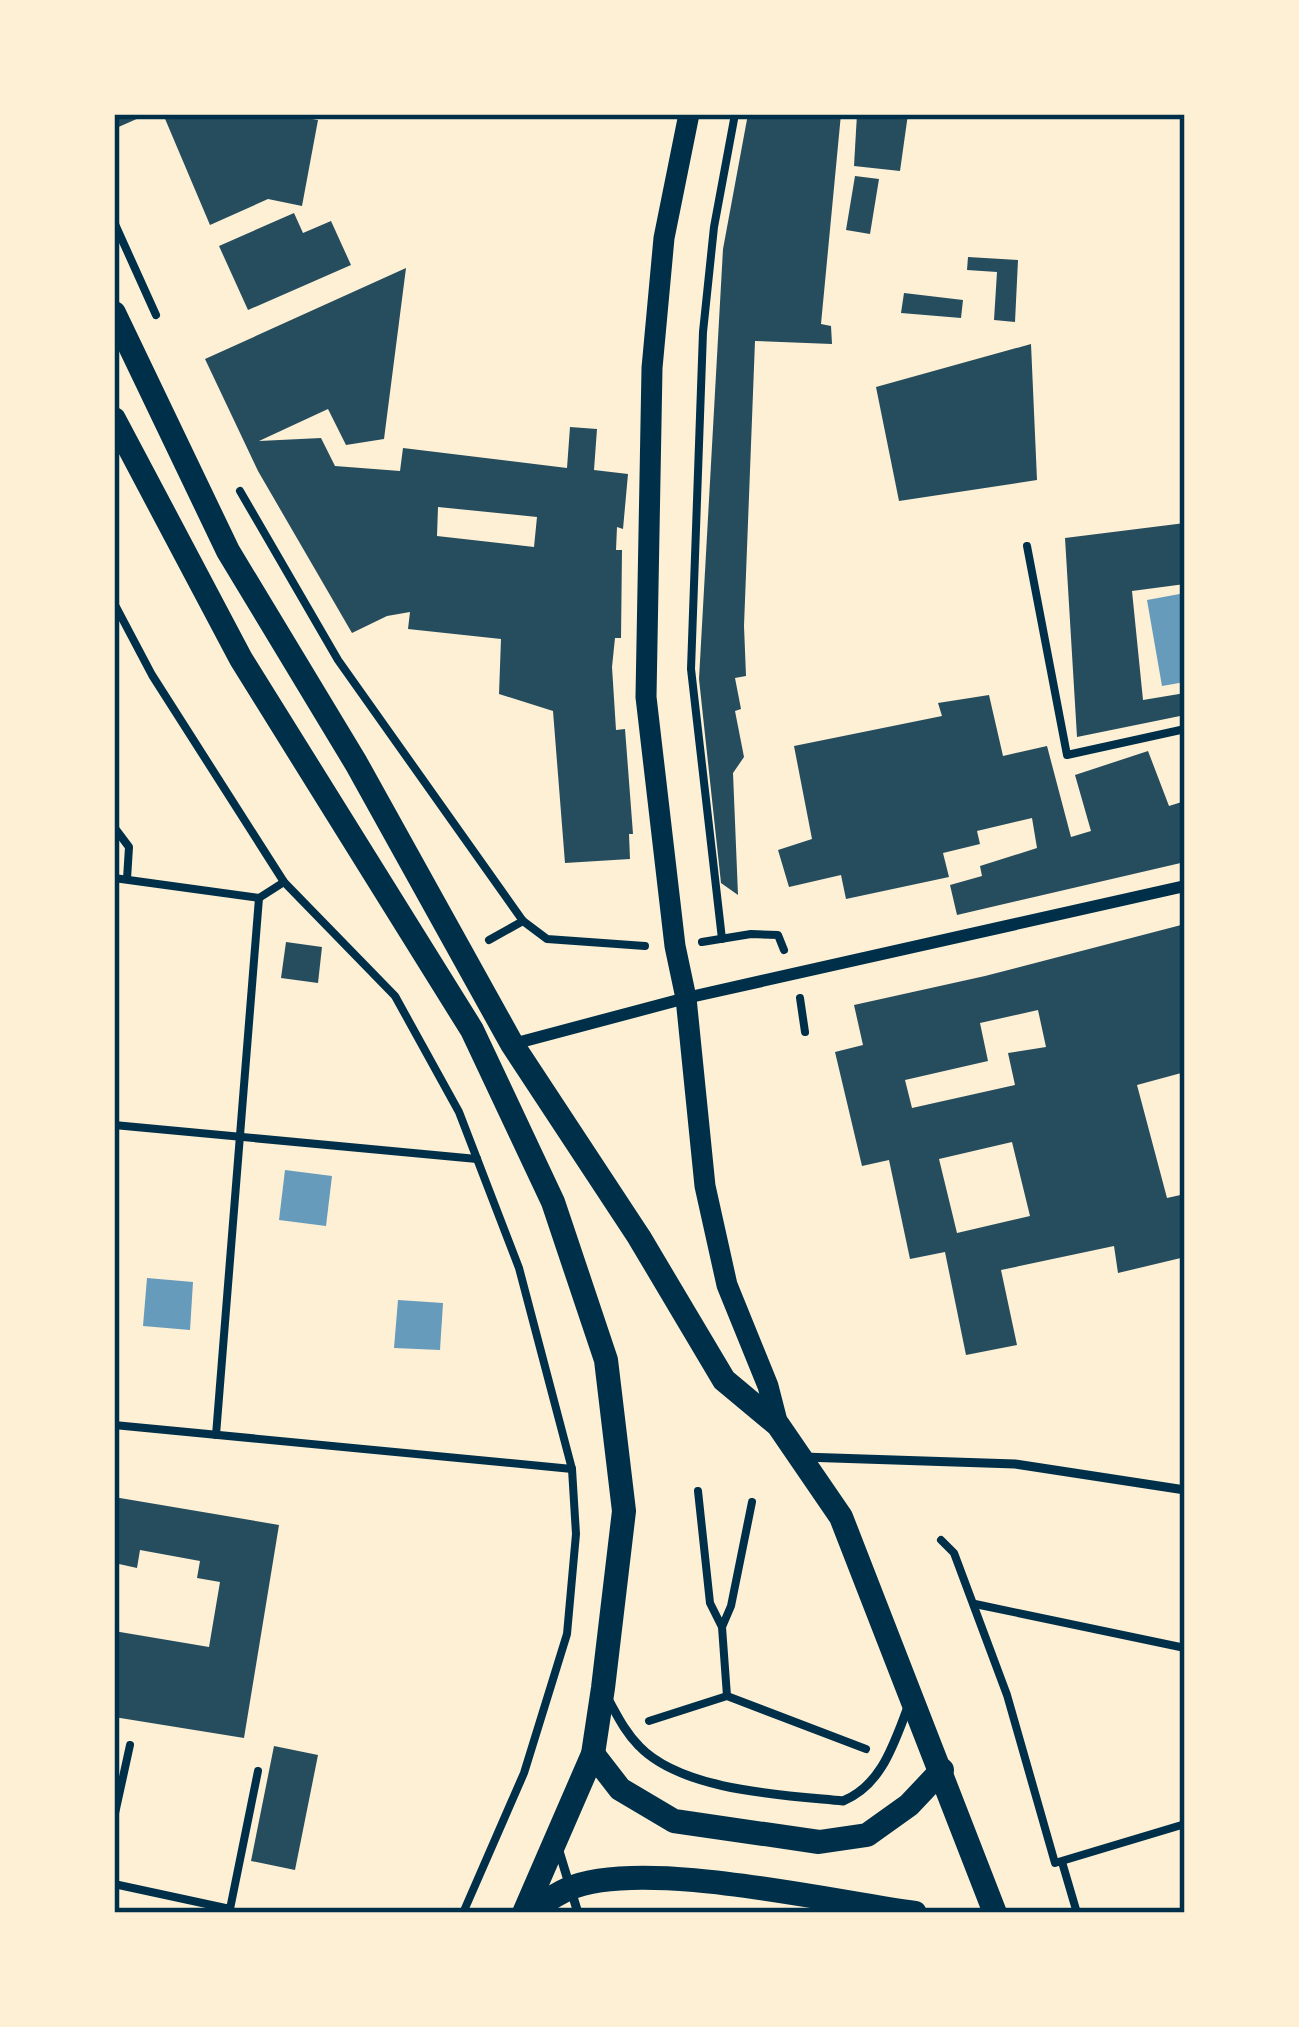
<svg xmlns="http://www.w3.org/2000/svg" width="1299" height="2027" font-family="Georgia,serif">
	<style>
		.water { fill: #669bbc }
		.building { fill: #264d5e; fill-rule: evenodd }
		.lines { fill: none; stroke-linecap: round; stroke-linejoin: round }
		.path { stroke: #003049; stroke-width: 8 }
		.service { stroke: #003049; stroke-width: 9 }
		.minor { stroke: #003049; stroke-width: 12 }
		.tertiary { stroke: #003049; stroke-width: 21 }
		.secondary { stroke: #003049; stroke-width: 24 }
		.neatline { fill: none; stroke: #003049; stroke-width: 4.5 }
	</style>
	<rect width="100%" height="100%" fill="#fdf0d5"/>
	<g class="water">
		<path d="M1185 593V682L1162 686 1147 600Z"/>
		<path d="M285 1170 332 1176 326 1226 279 1220Z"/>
		<path d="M147 1278 193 1282 190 1330 143 1326Z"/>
		<path d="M398 1300 443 1303 440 1350 394 1348Z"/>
	</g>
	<g class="building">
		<path d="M114 114H148L114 129Z"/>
		<path d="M163 114H284L318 120 302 206 268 199 210 225Z"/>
		<path d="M748 114H841L821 324 831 326 832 344 755 341 744 626 746 676 735 678 741 709 735 711 744 757 733 773 738 895 721 883 699 679 723 249Z"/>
		<path d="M857 114H908L900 171 854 166Z"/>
		<path d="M855 176 879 179 870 234 846 230Z"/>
		<path d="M294 213 303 233 331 221 351 265 248 310 219 246Z"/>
		<path d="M968 257 1018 260 1015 322 994 320 997 272 967 270Z"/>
		<path d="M406 268 384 439 346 445 328 409 259 441 321 438 335 466 400 471 403 448 567 468 570 427 597 429 594 470 628 474 623 529 617 527 616 550H622L621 638H615L612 667 616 730 625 729 627 755 633 834H629L630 859 565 863 553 711 499 694 501 639 408 629 410 612 387 616 352 633 258 471 205 359ZM438 507 537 517 534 547 437 536Z"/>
		<path d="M904 293 963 300 961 318 901 313Z"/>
		<path d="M1031 344 1037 480 899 501 876 387Z"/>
		<path d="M1185 523V584L1132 591 1143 700 1185 693V715L1077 737 1065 538Z"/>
		<path d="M989 695 1003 756 1047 746 1071 837 1091 831 1075 775 1148 751 1169 806 1185 801V862L957 915 950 885 982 876 980 866 1037 848 1032 818 977 831 980 844 943 853 949 877 846 899 841 875 789 887 778 850 812 839 794 746 942 716 938 703Z"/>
		<path d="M1185 924V1072L1137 1085 1167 1198 1185 1194V1257L1118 1273 1114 1246 1001 1270 1017 1345 966 1355 945 1252 910 1259 889 1160 862 1166 835 1052 863 1045 854 1005 985 976ZM1038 1010 1046 1047 1008 1053 1015 1085 912 1108 905 1080 988 1061 980 1023ZM1012 1142 1030 1216 957 1233 939 1159Z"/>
		<path d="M286 942 322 947 318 983 281 978Z"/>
		<path d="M114 1497 279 1525 244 1738 114 1717V1631L209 1647 220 1582 197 1578 200 1561 140 1550 137 1568 119 1564 114 1578Z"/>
		<path d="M274 1746 318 1755 295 1870 251 1861Z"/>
	</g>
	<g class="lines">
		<g class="path">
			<path d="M114 222 156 315"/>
			<path d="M240 491 338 660 523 921 547 939 645 946"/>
			<path d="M1027 546 1067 755 1185 729"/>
			<path d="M114 603 152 675 284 882 395 996 459 1112 519 1268 572 1469 576 1534 567 1634 524 1773 463 1913"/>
			<path d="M114 827 129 847 127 879"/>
			<path d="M114 878 259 898 284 882"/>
			<path d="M722 939 691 669 703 332 714 227 735 114"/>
			<path d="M489 940 523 921"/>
			<path d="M702 942 751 934 778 935 784 950"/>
			<path d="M800 998 805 1032"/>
			<path d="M114 1125 477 1159"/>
			<path d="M114 1425 572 1469"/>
			<path d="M216 1435 259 898"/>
			<path d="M698 1491 710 1603 722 1627 731 1606 752 1502"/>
			<path d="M941 1540 954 1553 1007 1695 1055 1863 1185 1824"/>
			<path d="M975 1604 1185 1648"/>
			<path d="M722 1627 727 1696"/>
			<path d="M649 1721 727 1696 866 1749"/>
			<path d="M114 1818 130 1745"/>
			<path d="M1062 1862 1077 1913"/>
			<path d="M114 1884 230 1909 258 1771"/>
		</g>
		<g class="service">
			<path d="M803 1457 1015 1464 1185 1490"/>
			<path d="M608 1699C617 1715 625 1732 639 1746 682 1791 783 1795 843 1801 882 1785 894 1743 908 1707"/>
			<path d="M559 1851 578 1913"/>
		</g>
		<path class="minor" d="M513 1044 686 998 1185 886"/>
		<path class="tertiary" d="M689 114 664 238 652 368 646 697 675 946 686 998 705 1186 727 1285 768 1386 778 1425"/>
		<g class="secondary">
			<path d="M114 313 228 551 356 763 512 1044 639 1237 724 1380 778 1425 841 1517 995 1913"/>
			<path d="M114 419 241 659 472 1030 553 1202 606 1360 624 1511 603 1688 593 1754 524 1913"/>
			<path d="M593 1754 620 1789 674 1821 819 1842 867 1835 909 1805 942 1770"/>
			<path d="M528 1913C541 1905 554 1895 568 1889 641 1857 831 1902 915 1913"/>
		</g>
	</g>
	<rect width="1299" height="2027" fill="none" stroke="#fdf0d5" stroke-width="234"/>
	<rect x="117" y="117" width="1065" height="1793" class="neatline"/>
</svg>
